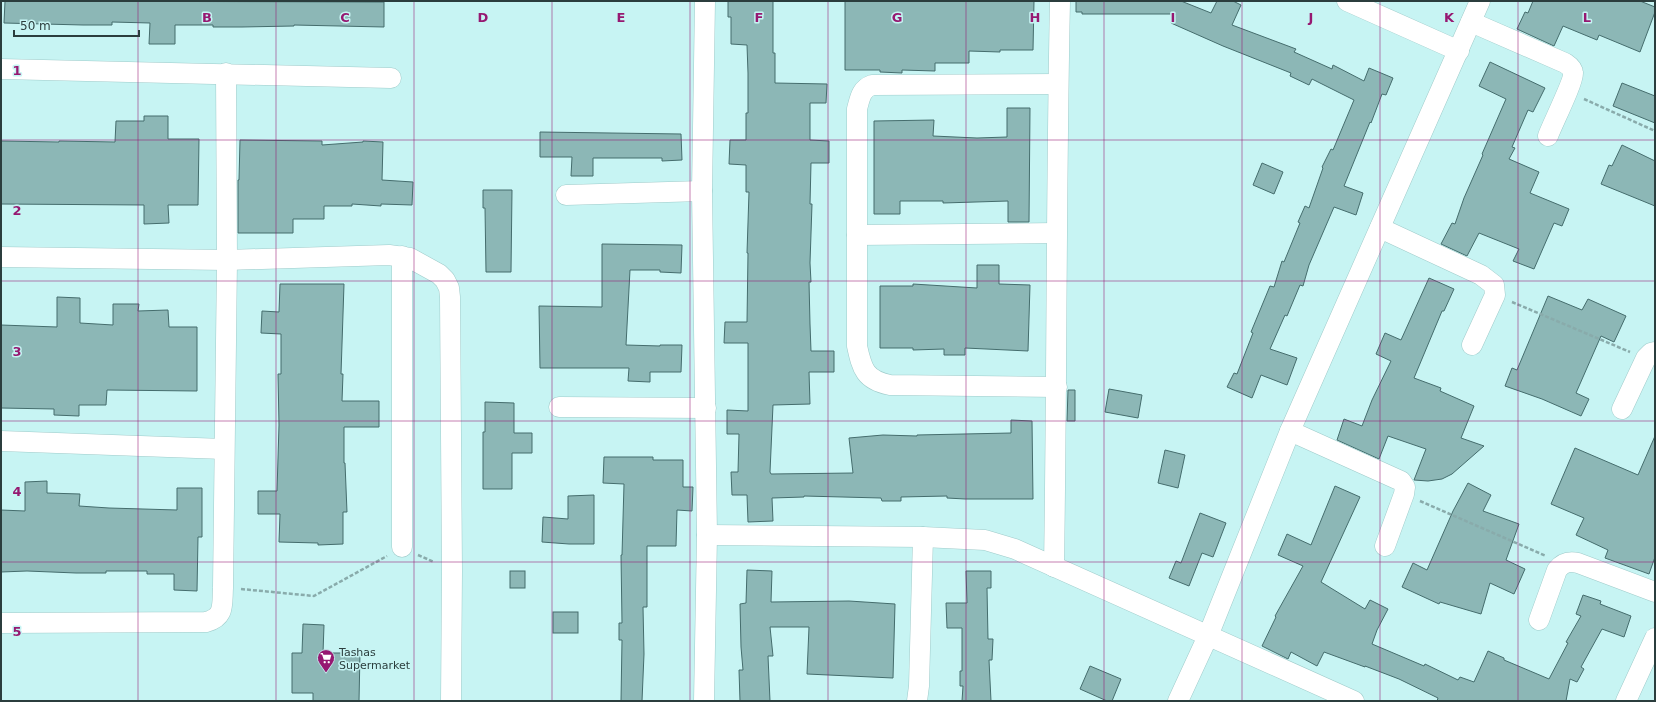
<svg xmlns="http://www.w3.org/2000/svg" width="1656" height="702" font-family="'DejaVu Sans',sans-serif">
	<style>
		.building { fill: #8cb7b6; stroke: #456d6d }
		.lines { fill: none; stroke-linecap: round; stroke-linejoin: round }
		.minor-casing { stroke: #9fcbca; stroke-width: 21 }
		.path { stroke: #89abab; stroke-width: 2.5; stroke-dasharray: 4 2; stroke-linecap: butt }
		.minor { stroke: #fff; stroke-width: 20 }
		.grid { fill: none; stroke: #961871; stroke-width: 1; stroke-opacity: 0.55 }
		.labels { text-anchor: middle; stroke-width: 3; stroke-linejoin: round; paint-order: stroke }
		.poi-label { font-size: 11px; fill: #2b3d3d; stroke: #c7f4f3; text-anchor: start }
		.grid-label { font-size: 13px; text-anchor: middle; font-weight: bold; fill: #961871; stroke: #c7f4f3; stroke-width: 3; stroke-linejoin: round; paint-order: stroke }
	</style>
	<rect width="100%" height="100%" fill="#c7f4f3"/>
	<g class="building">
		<path d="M5 1 384 2V27L294 25V26L242 27H213V25H175V44H149L150 23 112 22V25H83L4 23Z"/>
		<path d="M728 1H773V53H775V83L827 84 826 103H810V140L829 141V163H811L810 204H812L810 263 811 282H809L810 324 811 351H834V372H809L810 404 773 405 770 472 771 474 853 473 849 438 883 435 917 436V435L1011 433V420L1032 421 1033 499H965L947 498V496L901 497V501H882L881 498 804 496V497L772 498 773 521 748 522 747 495H732L731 472H738L739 434H727V410L748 411V343H724L725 322H747L748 253H747L749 192H746V165L729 164 730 140H746V113H748V73L747 45 731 44V17H728Z"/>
		<path d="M845 1H1034L1033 50H1000V52L969 51V63H935V71L902 70V73L880 72V70H845Z"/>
		<path d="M1076 1H1181L1211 13 1217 1H1233L1241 5 1232 25 1296 49 1294 52 1332 69 1333 65 1364 81 1369 68 1393 78 1386 95 1382 94 1371 123 1370 122 1344 186 1363 193 1356 215 1334 207 1309 265 1303 286 1300 285 1287 316 1285 315 1270 349 1297 358 1287 385 1261 375 1252 398 1227 387 1234 373 1237 374 1253 333 1251 332 1270 286 1274 287 1282 261 1284 262 1300 223 1298 222 1305 206 1309 208 1323 168 1322 167 1331 149 1333 150 1354 100 1312 79 1309 85 1290 76 1291 73 1223 46 1171 23 1175 14H1082V12H1076Z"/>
		<path d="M1533 1H1640L1655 7V12L1640 52 1599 35 1597 40 1563 26 1554 46 1517 29 1525 12 1528 13Z"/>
		<path d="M1490 62 1545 88 1533 112 1528 110 1512 147 1515 148 1509 159 1539 172 1530 193 1569 209 1562 226 1554 223 1534 269 1513 261 1519 249 1479 233 1467 256 1441 244 1452 223 1455 224 1464 198 1483 155 1482 154 1506 99 1479 86Z"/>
		<path d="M1622 83 1655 96V123L1613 106Z"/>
		<path d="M1007 108H1030L1029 222H1008V201L943 203V201H900V214H874V121L934 120 933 136 977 138 1007 137Z"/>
		<path d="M144 116H168V139H199L198 205H168L169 223 144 224V205L1 204V141L59 142V141L115 142 116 121H144Z"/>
		<path d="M540 132 681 134 682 160 662 161V158H593V176H571L572 157H540Z"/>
		<path d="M240 140 322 141V145L363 142V141L383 142 382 180 413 182 412 205 381 204V206L352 204V206H324V219H293V233H238V180H239Z"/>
		<path d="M1622 145 1655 161V206L1601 184 1609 165 1612 166Z"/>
		<path d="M1262 163 1283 172 1274 194 1253 185Z"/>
		<path d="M483 190H512L511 272H486L485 208H483Z"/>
		<path d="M602 244 682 245 681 273 660 272V270H630L626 345 660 346V345H682L681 372H650V382L628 381 629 368H540L539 306 602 307Z"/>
		<path d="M977 265H999V284L1030 285 1028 351 965 348V355H944V349L913 350V348H880V286H913V284L977 288Z"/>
		<path d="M1429 278 1454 289 1444 311H1442L1414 378 1441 388 1440 391 1474 406 1461 438 1484 446 1452 474 1442 479 1428 481 1414 480 1426 449 1388 436 1379 459 1337 440 1344 419 1362 426 1372 400 1391 361 1376 354 1385 333 1401 340Z"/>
		<path d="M280 284H344L341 374H343L342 401H379V427H344V463H345L347 512H343V544L318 545V543L279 542 280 514H258V491H277L279 425 278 374H281V334L261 333 262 311 279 312Z"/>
		<path d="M1548 296 1582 310 1588 299 1626 316 1614 342 1601 336 1576 393 1589 399 1581 416 1542 399 1505 386 1512 368 1517 370Z"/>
		<path d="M57 297 80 298V323L113 325V304H139L138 311 168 310 169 327H197V391L107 390 106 405H79V416L54 415V409L1 408V325L57 327Z"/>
		<path d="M1109 389 1142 395 1138 418 1105 412Z"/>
		<path d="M1068 390H1075V421H1067Z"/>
		<path d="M485 402 514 403V433H532V453H512V489H483V432H485Z"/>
		<path d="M1655 436V557L1649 574 1605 558 1608 550 1576 535 1584 518 1551 504 1575 448 1638 475Z"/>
		<path d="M1165 450 1185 455 1178 488 1158 483Z"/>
		<path d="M604 457H653V460H683V487H693L692 511 677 510 676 546H647V607H643L644 654 642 701H621L622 640H619V623H622L621 555H622L624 484 603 483Z"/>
		<path d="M47 481V493L80 494 79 506 109 508 177 510V488H202V537H198L197 591 174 590V574H147V571H106V573H76L27 571 1 572V510L25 511V482Z"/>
		<path d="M1468 483 1491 495 1483 511 1519 524 1506 560 1525 569 1514 594 1490 583 1481 614 1440 602 1439 604 1402 587 1413 563 1427 570 1453 511Z"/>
		<path d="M1335 486 1360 497 1321 582 1365 609 1370 600 1388 609 1377 630 1372 644 1424 666 1425 664 1458 680 1460 677 1474 682 1488 651 1504 658V660L1549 679 1568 643 1566 642 1581 616 1576 614 1583 595 1601 601 1600 604 1631 616 1624 637 1602 629 1581 667 1584 669 1577 682 1570 679 1566 701H1437L1438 698 1399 679 1365 666V667L1324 652 1317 666 1291 652 1288 659 1262 646 1276 617 1275 616 1303 566 1278 555 1287 534 1311 545Z"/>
		<path d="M594 495V544H569L542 542 543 517 568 519V496Z"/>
		<path d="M1200 513 1226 523 1213 557 1202 553 1189 586 1169 578 1176 561 1181 563Z"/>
		<path d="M747 570 772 571 771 602 849 601 895 604 893 678 807 674 809 627H770L773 656H768L770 701H740L739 670H743L741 647 740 604 746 603Z"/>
		<rect x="510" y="571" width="15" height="17"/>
		<path d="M966 571H991V588H987L988 639H993L992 660H989L991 701H962L963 686H960V671H962V628H947L946 603H967Z"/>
		<rect x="553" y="612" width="25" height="21"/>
		<path d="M303 624 324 625 323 653H360L359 701H313V693H292V653H302Z"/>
		<path d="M1090 666 1121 679 1112 701H1107L1080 689Z"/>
	</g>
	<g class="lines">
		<g class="minor-casing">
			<g id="minor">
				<path d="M1347 1 1459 51"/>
				<path d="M1471 22 1565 63C1568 65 1573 68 1573 73 1574 81 1552 125 1548 136"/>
				<path d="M1 69 391 78"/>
				<path d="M566 195 702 191"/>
				<path d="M1380 228 1481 275 1494 285 1495 295 1472 345"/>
				<path d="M857 235 1056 233"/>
				<path d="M402 256V547"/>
				<path d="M1 257 227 260 389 255 410 258 439 274 445 280 449 288 450 297 452 571 451 701"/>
				<path d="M1057 387 890 385C865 380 862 369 857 346V109C860 98 861 89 872 85L1058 84"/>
				<path d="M559 407 706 408"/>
				<path d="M1622 409 1646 358 1651 353 1655 352"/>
				<path d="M1290 431 1401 481 1405 487 1404 494 1385 546"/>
				<path d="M1 441 224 449"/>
				<path d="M707 535 923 537 985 540 1015 549 1354 701"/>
				<path d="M1054 567C1057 378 1056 190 1060 1"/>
				<path d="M1539 620 1557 570C1563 562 1569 561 1578 563L1655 592"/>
				<path d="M1 623 206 622C225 617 222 605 223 588L227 260 226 73"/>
				<path d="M704 701 707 535 702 191 705 1"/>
				<path d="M917 701 919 686 923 537"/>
				<path d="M1178 701 1208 636 1290 431 1480 1"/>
				<path d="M1626 701 1655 638"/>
			</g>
		</g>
		<g class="path">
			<path d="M1584 99 1655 131"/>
			<path d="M1512 302 1630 352"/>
			<path d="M1420 501 1546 556"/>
			<path d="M418 555 434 562"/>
			<path d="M241 589 314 596 387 556"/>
		</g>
		<use href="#minor" class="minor"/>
	</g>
	<path class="grid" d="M138 1V701M276 1V701M414 1V701M552 1V701M690 1V701M828 1V701M966 1V701M1104 1V701M1242 1V701M1380 1V701M1518 1V701M1 140H1655M1 281H1655M1 421H1655M1 562H1655"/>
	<defs>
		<g id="supermarket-pin" transform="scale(0.9)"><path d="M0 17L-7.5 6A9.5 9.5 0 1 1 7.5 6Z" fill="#961871" stroke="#c7f4f3"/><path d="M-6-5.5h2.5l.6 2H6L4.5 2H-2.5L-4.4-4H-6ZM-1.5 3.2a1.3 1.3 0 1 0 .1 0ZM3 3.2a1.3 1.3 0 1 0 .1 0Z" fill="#fff"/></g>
	</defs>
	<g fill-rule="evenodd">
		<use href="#supermarket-pin" x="326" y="658"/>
	</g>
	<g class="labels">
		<g class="poi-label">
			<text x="339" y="656">Tashas<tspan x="339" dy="13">Supermarket</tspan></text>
		</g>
	</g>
	<g class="grid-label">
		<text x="207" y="22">B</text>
		<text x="345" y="22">C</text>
		<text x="483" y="22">D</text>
		<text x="621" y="22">E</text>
		<text x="759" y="22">F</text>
		<text x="897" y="22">G</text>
		<text x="1035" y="22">H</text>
		<text x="1173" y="22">I</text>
		<text x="1311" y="22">J</text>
		<text x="1449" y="22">K</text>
		<text x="1587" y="22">L</text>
		<text x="17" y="75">1</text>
		<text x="17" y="215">2</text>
		<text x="17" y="356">3</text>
		<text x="17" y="496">4</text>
		<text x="17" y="636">5</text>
	</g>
	<rect width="1656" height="702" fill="none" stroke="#2b3d3d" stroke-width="4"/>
	<path d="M14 30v6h125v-6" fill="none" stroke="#2b3d3d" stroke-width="2"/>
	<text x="20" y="30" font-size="12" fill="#2b3d3d" stroke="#c7f4f3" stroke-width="3" paint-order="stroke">50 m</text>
</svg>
